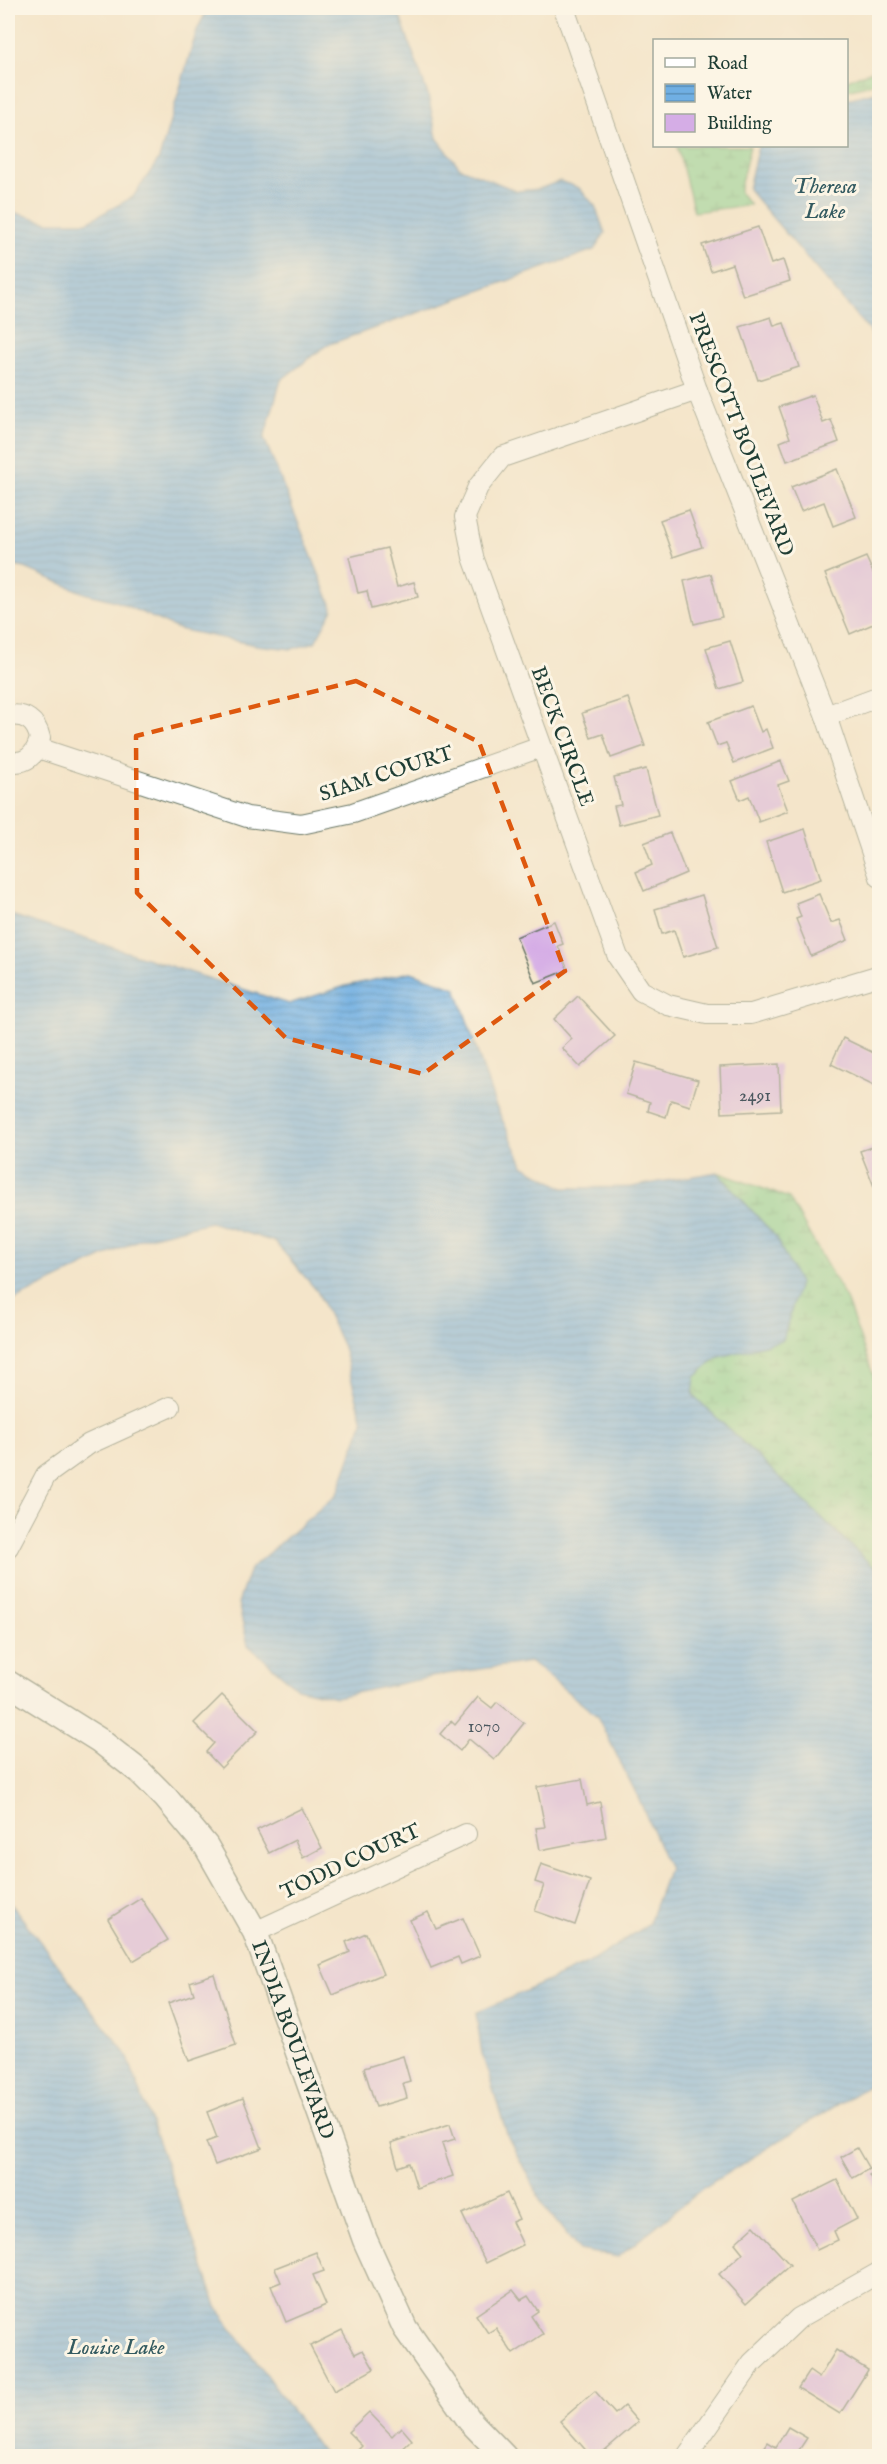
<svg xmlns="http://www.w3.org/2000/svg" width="887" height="2464" font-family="'IM FELL English',serif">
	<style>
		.wetland { fill: url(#wetland-marsh); stroke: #518762; stroke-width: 1.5 }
		.water { fill: url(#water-rules); stroke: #48768c; stroke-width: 1.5 }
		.building { fill: #d5ade6 }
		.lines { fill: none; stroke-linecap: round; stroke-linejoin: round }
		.minor-casing { stroke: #6a7868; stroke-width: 22 }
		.tertiary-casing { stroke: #6a7868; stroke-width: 27 }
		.minor { stroke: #fff; stroke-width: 20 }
		.tertiary { stroke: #fff; stroke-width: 24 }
		.marked { fill: none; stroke: #de580e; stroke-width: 4.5; stroke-dasharray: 12 8; stroke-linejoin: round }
		.labels { text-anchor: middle; stroke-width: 6; stroke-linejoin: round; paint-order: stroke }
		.number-label { font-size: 18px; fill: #4c5960 }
		.street-label { font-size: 21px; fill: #1f3d34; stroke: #fcf5e5 }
		.water-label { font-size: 22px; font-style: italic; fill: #335a60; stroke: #fcf5e5 }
	</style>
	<defs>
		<pattern id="wetland-marsh" width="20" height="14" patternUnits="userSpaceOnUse" patternTransform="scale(1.5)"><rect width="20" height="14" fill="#83d190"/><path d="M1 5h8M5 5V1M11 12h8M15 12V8" fill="none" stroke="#6bab76"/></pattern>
		<pattern id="water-rules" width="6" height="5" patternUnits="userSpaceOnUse" patternTransform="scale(1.5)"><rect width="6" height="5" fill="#70afe3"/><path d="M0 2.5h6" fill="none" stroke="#5b90b9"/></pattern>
	</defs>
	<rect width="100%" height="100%" fill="#fcf5e5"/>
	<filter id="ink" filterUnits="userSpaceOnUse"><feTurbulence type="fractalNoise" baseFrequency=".0167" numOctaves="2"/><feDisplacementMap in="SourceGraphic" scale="12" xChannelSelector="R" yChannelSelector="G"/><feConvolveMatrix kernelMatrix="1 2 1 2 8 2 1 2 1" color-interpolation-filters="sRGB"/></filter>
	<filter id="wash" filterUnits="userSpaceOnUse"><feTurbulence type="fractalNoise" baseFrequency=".008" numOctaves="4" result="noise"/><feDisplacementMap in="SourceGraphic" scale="24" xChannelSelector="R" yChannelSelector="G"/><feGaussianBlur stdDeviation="1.35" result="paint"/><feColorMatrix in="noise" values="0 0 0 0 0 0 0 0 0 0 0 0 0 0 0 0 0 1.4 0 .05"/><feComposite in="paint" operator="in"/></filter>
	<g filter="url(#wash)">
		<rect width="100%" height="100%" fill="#f4e5ca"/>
		<g class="wetland">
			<path d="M879 68V82L847 90V80Z"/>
			<path d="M677 146H750L740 187V193L750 205 694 212Z"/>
			<path d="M717 1172 789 1198 846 1299 879 1391V1569L871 1565 693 1395 695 1377 716 1358 783 1340 775 1236Z"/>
		</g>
		<g class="water">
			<path d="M208 8H397L428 95 437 138 460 168 517 191 539 189 560 181 579 188 595 206 605 233 594 250 327 345 281 380 264 438 333 609 315 642 292 649 256 645 178 629 116 601 84 593 25 568 8 565V211L49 222H87L133 197 159 159 197 30Z"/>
			<path d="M879 91H880L879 358 871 333 748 189 758 146H846L847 99Z"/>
			<path d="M8 914 289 1004 346 986 411 972 456 988 495 1104 524 1166 563 1188 631 1187 717 1172 775 1236 799 1283 783 1340 716 1358 695 1377 693 1395 871 1565 879 1569V2079L703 2188 618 2257 579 2250 543 2205 508 2137 482 2054 476 2013 589 1963 648 1925 669 1869 639 1799 597 1716 531 1662 446 1674 336 1697 297 1688 248 1645 238 1603 250 1569 337 1494 363 1422 343 1347 317 1291 275 1242 210 1222 140 1239 8 1303Z"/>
			<path d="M8 1900 127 2055 218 2309 325 2456H8Z"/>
		</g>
		<g id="blocks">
			<g class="building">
				<path d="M758 227 771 264 783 260 790 281 743 296 732 264 711 271 702 245Z"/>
				<path d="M771 317 774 326 784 323 799 367 758 380 740 327Z"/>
				<path d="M813 395 823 423 831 420 839 442 787 461 780 442 790 438 779 407Z"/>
				<path d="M837 469 856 517 833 526 824 502 801 511 791 487Z"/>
				<path d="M689 510 702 547 673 557 660 520Z"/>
				<path d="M387 548 397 587 414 582 418 597 371 609 367 591 358 593 349 557Z"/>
				<path d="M866 557 880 588V621L850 634 825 574Z"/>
				<path d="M711 574 722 617 694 624 684 581Z"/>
				<path d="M730 641 743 682 719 689 706 648Z"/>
				<path d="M628 698 645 746 611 758 603 734 591 738 582 713Z"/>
				<path d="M751 706 761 732 766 729 773 748 734 763 726 743 717 746 708 722Z"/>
				<path d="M781 761 789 781 778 785 788 811 759 822 749 796 740 800 732 781Z"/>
				<path d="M646 769 658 815 619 825 614 806 621 805 614 777Z"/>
				<path d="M805 829 821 879 782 892 766 842Z"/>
				<path d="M670 833 686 873 644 891 636 872 652 865 644 843Z"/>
				<path d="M819 894 831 923 840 920 848 940 811 956 796 919 801 917 796 903Z"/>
				<path d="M702 895 718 947 683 957 674 930 662 934 655 909Z"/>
				<path d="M554 921 563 944 558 946 568 970 535 983 516 937Z"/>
				<path d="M578 996 615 1036 580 1067 562 1048 572 1039 554 1019Z"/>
				<path d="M843 1038 880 1056V1088L831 1064Z"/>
				<path d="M636 1062 698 1080 690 1106 671 1100 666 1117 648 1111 650 1102 626 1094Z"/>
				<path d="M779 1064 781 1110 722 1113 720 1067Z"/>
				<path d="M880 1144V1199H879L860 1151Z"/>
				<path d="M222 1695 258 1731 221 1768 206 1752 214 1743 194 1723Z"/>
				<path d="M478 1697 492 1708 497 1702 524 1723 494 1760 469 1739 460 1751 440 1734 451 1721 455 1725Z"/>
				<path d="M582 1779 587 1805 600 1802 606 1837 540 1850 536 1828 545 1827 537 1787Z"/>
				<path d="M302 1808 322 1848 303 1858 295 1840 269 1853 257 1830Z"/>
				<path d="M541 1864 590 1881 575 1925 535 1911 544 1885 535 1882Z"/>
				<path d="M141 1898 168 1940 133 1961 108 1919Z"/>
				<path d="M428 1912 436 1929 463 1918 480 1956 461 1964 458 1957 431 1968 410 1920Z"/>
				<path d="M366 1933 383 1974 333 1995 320 1965 350 1952 346 1942Z"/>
				<path d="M214 1974 236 2045 189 2061 168 2003 194 1994 190 1982Z"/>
				<path d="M403 2056 410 2081 403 2083 407 2098 376 2107 364 2068Z"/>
				<path d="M243 2098 262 2148 215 2165 206 2142 217 2138 207 2112Z"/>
				<path d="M450 2124 455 2139 442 2143 453 2176 417 2188 409 2163 398 2167 391 2143Z"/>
				<path d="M857 2148 869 2169 853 2178 841 2157Z"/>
				<path d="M880 2169V2194L869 2175Z"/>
				<path d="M837 2180 857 2219 834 2231 838 2240 817 2250 793 2202Z"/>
				<path d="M507 2193 519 2219 512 2222 523 2245 486 2263 462 2214Z"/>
				<path d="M754 2226 790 2265 746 2304 719 2274 743 2253 735 2243Z"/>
				<path d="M316 2252 324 2271 313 2275 326 2305 286 2322 271 2286 281 2282 275 2268Z"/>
				<path d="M513 2290 521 2300 528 2296 538 2311 531 2316 543 2334 513 2354 496 2328 488 2333 476 2315Z"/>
				<path d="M342 2330 355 2354 363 2350 374 2369 334 2391 310 2346Z"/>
				<path d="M836 2350 868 2370 840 2414 798 2388 809 2371 819 2378Z"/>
				<path d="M595 2391 615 2414 624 2406 638 2422 598 2456H591L560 2421Z"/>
				<path d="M369 2412 392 2436 401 2427 412 2440 395 2456H352L362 2446 348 2432Z"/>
				<path d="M788 2427 807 2438 795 2456H759L768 2442 776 2447Z"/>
			</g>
		</g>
	</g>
	<g filter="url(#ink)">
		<use href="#blocks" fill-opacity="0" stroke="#6a7868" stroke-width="1.5"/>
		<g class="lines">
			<g class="minor-casing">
				<g id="minor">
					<path d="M564 8 697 390 826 716 880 877"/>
					<path d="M697 390 502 457 478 487 465 517 473 557 618 957 641 991 668 1005 707 1014H751L880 975"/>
					<path d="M8 716C25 713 36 721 40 738 36 756 25 765 8 761"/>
					<path d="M826 716 880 696"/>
					<path d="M38 748 247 817 301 824 353 813 541 747"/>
					<path d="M8 1547 46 1475 89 1444 170 1407"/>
					<path d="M255 1932 466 1834"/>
					<path d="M687 2456 752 2363 799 2318 880 2272"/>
				</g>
			</g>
			<g class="tertiary-casing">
				<g id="tertiary">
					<path id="s1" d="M8 1683 99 1740 140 1772 166 1798 206 1846 255 1932 365 2240 405 2328 470 2421 504 2456"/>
				</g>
			</g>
			<use href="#minor" class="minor"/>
			<use href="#tertiary" class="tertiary"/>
		</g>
	</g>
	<path d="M0 0H887V2464H0ZM356 681 479 742 565 971 423 1074 286 1038 137 893 136 736Z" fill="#f4e5ca" fill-opacity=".55" fill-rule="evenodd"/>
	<path class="marked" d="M356 681 479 742 565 971 423 1074 286 1038 137 893 136 736Z"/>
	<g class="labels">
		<g class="number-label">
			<text x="755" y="1101">2491</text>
			<text x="484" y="1732">1070</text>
		</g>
		<g class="street-label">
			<text transform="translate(742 434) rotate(69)" y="7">PRESCOTT BOULEVARD</text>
			<text transform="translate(563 736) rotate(70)" y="7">BECK CIRCLE</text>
			<text transform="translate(386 773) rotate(-18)" y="7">SIAM COURT</text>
			<text transform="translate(350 1861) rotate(-25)" y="7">TODD COURT</text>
			<text dy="7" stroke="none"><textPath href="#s1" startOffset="472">INDIA BOULEVARD</textPath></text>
		</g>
		<g class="water-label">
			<text x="825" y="193">Theresa<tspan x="825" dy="25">Lake</tspan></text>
			<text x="116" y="2354">Louise Lake</text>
		</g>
	</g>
	<rect width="887" height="2464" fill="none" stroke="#fcf5e5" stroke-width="30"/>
	<rect x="653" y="39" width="195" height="108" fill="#fcf5e5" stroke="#a4ab9e" stroke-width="1.5"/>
	<rect x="665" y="58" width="30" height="9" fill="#ffffff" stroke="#a4ab9e" stroke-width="1.5"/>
	<text x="707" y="69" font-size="18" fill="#1f3d34">Road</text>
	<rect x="665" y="84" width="30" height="18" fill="url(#water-rules)" stroke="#a4ab9e" stroke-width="1.5"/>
	<text x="707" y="99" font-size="18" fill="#1f3d34">Water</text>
	<rect x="665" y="114" width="30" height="18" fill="#d5ade6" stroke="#a4ab9e" stroke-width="1.5"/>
	<text x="707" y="129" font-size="18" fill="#1f3d34">Building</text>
</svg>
